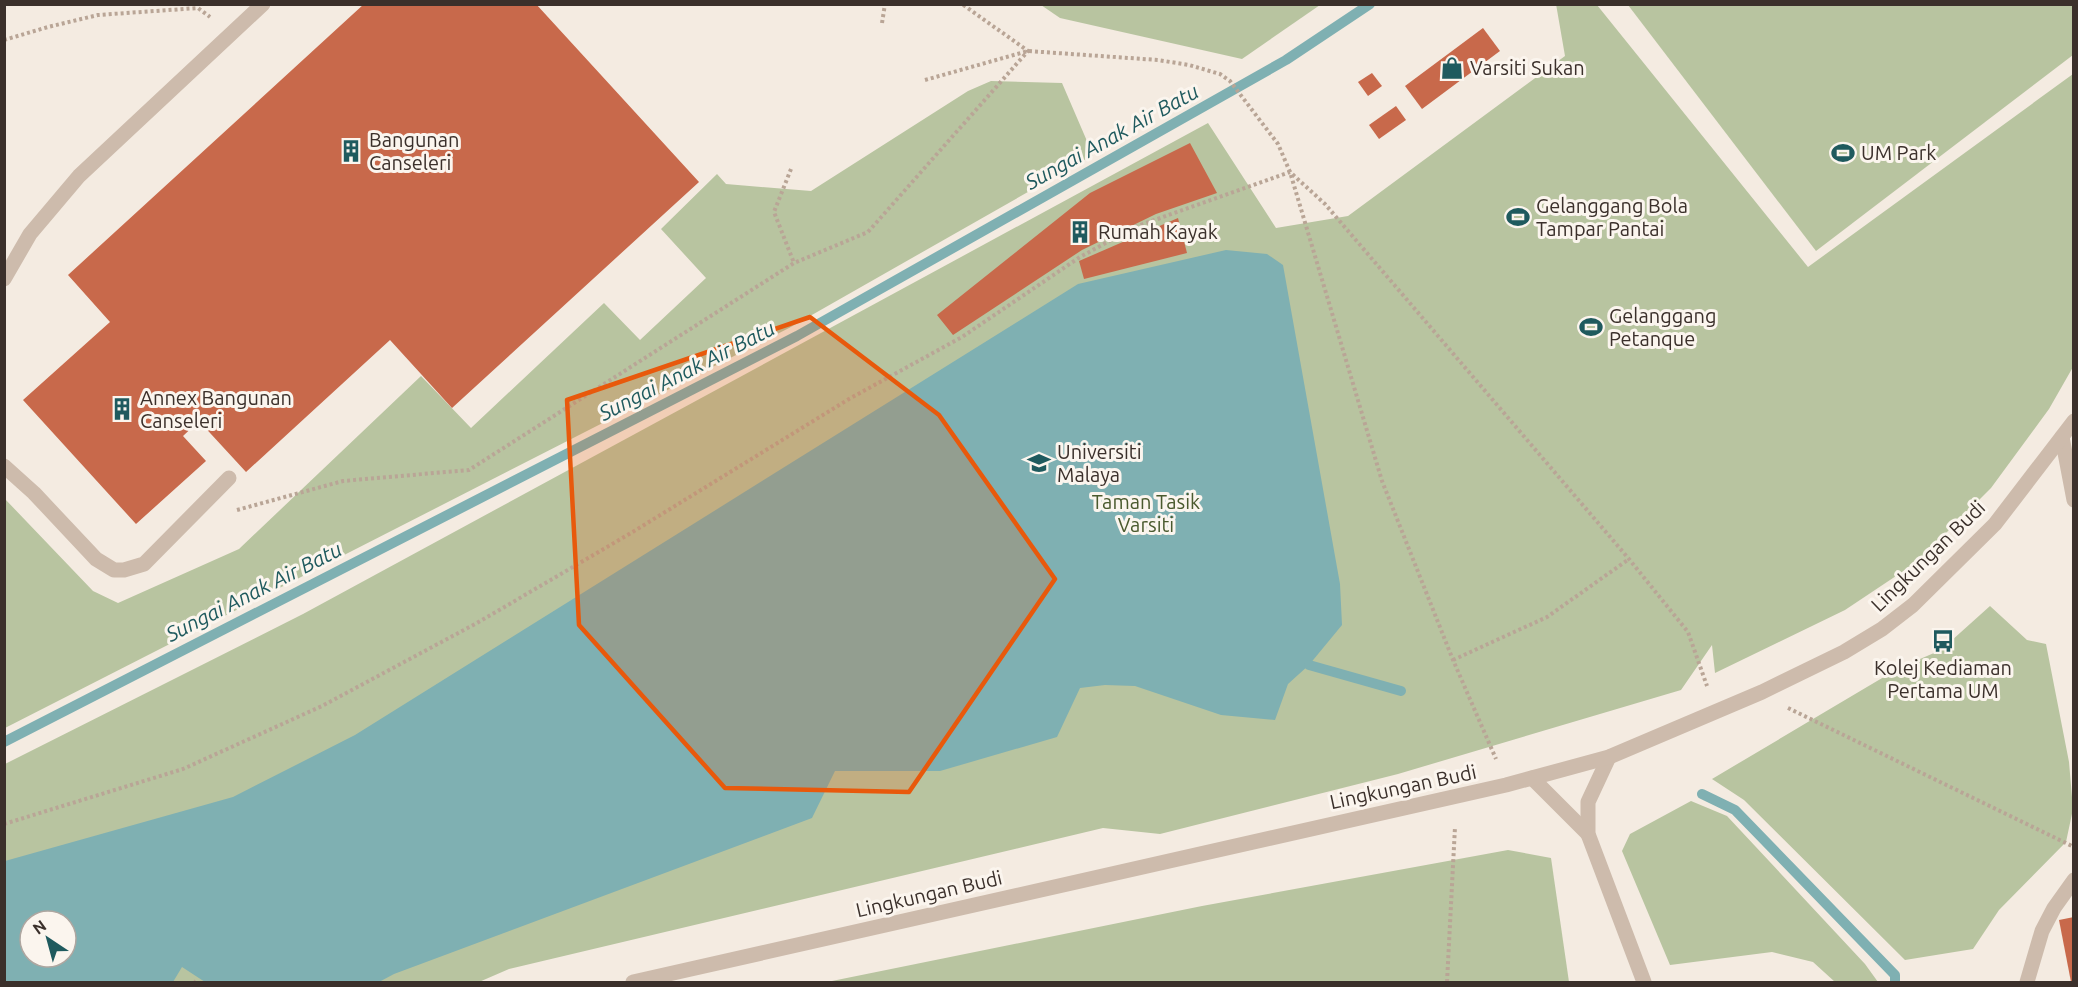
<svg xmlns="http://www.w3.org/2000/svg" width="2078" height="987" font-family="Ubuntu,sans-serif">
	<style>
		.green { fill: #b8c4a0; fill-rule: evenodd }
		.water { fill: #7fb0b2; fill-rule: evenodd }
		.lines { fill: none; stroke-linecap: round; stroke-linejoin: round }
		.stream { stroke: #7fb0b2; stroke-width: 10 }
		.building { fill: #c8694b }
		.path { stroke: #b9a596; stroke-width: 4; stroke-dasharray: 3 3; stroke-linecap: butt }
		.service { stroke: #cdbbac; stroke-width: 15 }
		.minor { stroke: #cdbbac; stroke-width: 15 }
		.tertiary { stroke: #cdbbac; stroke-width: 15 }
		.marked { fill: #e8590c; fill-opacity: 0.2; stroke: #e8590c; stroke-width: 4.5; stroke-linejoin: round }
		.labels { text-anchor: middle; stroke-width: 6; stroke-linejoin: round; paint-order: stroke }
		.poi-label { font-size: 20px; fill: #3b302b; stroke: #fbf5ee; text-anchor: start }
		.park-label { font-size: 20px; fill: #4a5a2e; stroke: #fbf5ee }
		.street-label { font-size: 20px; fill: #3b302b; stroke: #fbf5ee }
		.water-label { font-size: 21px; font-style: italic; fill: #1f5a5e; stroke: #fbf5ee }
	</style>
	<rect width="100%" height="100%" fill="#f4ebe1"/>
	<g class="green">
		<path d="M1556 4 1597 5 1808 267 2073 74V367L2049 409 1991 488 1917 562 1845 610 1715 673 1712 645 1681 690 1398 774 1160 834 1103 828 509 969 479 982H5V764L303 614 1208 123 1276 228 1348 216 1565 56ZM30 921H66V957H30Z"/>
		<path d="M1041 5H1320L1242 59 1060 18Z"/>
		<path d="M1628 5H2073V55L1816 251Z"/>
		<path d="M991 81 1062 83 1093 155 789 328 5 728V499L93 591 118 603 239 549 421 376 471 428 604 303 640 340 706 278 661 229 717 174 726 184 811 191 968 91Z"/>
		<path d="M1990 606 2027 640 2046 644 2069 762 2073 809 2066 842 1999 910 1973 949 1905 960 1744 800 1712 779 1899 668 1941 650Z"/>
		<path d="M1691 801 1727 816 1865 964 1878 982H1835L1813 962 1772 952 1670 965 1622 851 1630 834Z"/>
		<path d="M1508 850 1551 858 1569 982H827L1202 906Z"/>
	</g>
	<path class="water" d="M1226 250 1267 254 1283 265 1340 584 1342 625 1309 665 1288 684 1275 720 1221 715 1135 686 1105 685 1080 688 1057 737 940 771H835L812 818 394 974 379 982H205L182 967 173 982H5V861L233 797 355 735 1078 284ZM30 921H66V957H30Z"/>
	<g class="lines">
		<g class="stream">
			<path d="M1309 665 1401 691"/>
			<path d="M4 742 797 336 1286 60 1370 4"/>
			<path d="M1702 794 1735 810 1895 975V982"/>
		</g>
	</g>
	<g class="building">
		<path d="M364 4H536L699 182 452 408 390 340 246 472 199 421 183 436 206 461 136 524 23 400 110 322 68 275Z"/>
		<path d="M1483 28 1500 51 1422 109 1405 86Z"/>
		<path d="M1372 73 1382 86 1368 96 1358 82Z"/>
		<path d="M1396 106 1406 120 1379 139 1369 125Z"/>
		<path d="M1190 143 1217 193 1156 214 1082 250 953 335 937 315 1090 193Z"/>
		<path d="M1178 218 1187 253 1084 279 1079 261Z"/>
		<path d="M2074 917V982H2071L2059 920Z"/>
	</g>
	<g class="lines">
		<g class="path">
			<path d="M882 23 885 4"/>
			<path d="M4 40 48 27 98 15 198 8 210 17"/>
			<path d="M925 80 1028 51 1158 60 1189 65 1220 74 1230 81 1278 144 1290 172 1382 481 1453 660 1496 759"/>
			<path d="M791 169 774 212 794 263"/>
			<path d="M237 510 343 481 469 470 794 263 868 232 1028 51 962 4"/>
			<path d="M1453 660 1547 617 1629 559"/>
			<path d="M1788 708 2074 847"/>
			<path d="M4 824 183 769 322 706 477 623 631 533 849 399 962 337 1080 257 1135 227 1290 172 1325 204 1629 559 1688 632 1707 686"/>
			<path d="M195 982 196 981"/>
			<path d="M1447 982 1455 827"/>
		</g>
		<g class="service">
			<path d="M4 279 30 234 79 176 263 4"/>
			<path d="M2062 437 2074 500"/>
			<path d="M4 466 34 493 96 559 114 570H124L144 564 229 478"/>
			<path d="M2027 982 2042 931 2054 908 2074 880"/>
		</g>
		<g class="minor">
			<path d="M1609 757 1588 802V834L1644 982"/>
			<path d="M1532 778 1588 834"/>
		</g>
		<path class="tertiary" d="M633 982 1506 785 1609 757 1762 692 1844 652 1882 629 1913 605 1995 524 2074 421"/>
	</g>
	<path class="marked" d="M810 317 939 415 1055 579 909 792 725 788 579 625 567 400Z"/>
	<defs>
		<g id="shop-bare" transform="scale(1.8)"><path d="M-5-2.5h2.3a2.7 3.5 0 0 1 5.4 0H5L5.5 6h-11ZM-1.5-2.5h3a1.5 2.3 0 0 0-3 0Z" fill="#1f5a5e" stroke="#fbf5ee" stroke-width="2.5" paint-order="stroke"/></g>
		<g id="building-bare" transform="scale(1.8)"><path d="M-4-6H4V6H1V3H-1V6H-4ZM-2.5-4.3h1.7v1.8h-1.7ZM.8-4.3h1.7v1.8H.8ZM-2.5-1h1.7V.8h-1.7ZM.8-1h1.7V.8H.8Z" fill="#1f5a5e" stroke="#fbf5ee" stroke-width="2.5" paint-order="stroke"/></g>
		<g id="stadium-bare" transform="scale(1.8)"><path d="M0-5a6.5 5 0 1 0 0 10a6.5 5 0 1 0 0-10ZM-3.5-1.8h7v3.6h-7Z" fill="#1f5a5e" stroke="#fbf5ee" stroke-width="2.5" paint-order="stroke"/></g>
		<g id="university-bare" transform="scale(1.8)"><path d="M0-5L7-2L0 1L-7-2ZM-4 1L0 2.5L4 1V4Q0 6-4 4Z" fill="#1f5a5e" stroke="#fbf5ee" stroke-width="2.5" paint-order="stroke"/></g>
		<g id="bus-bare" transform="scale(1.8)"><path d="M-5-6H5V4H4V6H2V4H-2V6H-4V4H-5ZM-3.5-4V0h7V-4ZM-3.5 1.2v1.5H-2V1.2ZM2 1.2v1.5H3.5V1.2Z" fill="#1f5a5e" stroke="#fbf5ee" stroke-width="2.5" paint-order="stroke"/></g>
	</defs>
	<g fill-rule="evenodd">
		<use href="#shop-bare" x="1452" y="68"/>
		<use href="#building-bare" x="351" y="151"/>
		<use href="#stadium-bare" x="1843" y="153"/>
		<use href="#stadium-bare" x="1518" y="217"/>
		<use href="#building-bare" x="1080" y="232"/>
		<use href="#stadium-bare" x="1591" y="327"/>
		<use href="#building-bare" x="122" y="409"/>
		<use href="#university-bare" x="1039" y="463"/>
		<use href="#bus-bare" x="1943" y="641"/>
	</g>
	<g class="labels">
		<g class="poi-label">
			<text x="1470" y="75">Varsiti Sukan</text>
			<text x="369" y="147">Bangunan<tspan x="369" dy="23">Canseleri</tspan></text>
			<text x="1861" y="160">UM Park</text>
			<text x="1536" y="213">Gelanggang Bola<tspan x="1536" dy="23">Tampar Pantai</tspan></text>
			<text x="1098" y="239">Rumah Kayak</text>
			<text x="1609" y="323">Gelanggang<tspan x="1609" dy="23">Petanque</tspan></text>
			<text x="140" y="405">Annex Bangunan<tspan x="140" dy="23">Canseleri</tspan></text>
			<text x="1057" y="459">Universiti<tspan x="1057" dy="23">Malaya</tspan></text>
			<text x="1943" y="675" text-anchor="middle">Kolej Kediaman<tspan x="1943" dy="23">Pertama UM</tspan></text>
		</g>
		<g class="park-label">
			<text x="1146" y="509">Taman Tasik<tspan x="1146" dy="23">Varsiti</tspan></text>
		</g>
		<g class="street-label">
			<text transform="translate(1928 556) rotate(-44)" y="7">Lingkungan Budi</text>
			<text transform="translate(1403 787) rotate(-12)" y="7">Lingkungan Budi</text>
			<text transform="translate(929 894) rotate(-13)" y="7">Lingkungan Budi</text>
		</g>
		<g class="water-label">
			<text transform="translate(1112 137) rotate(-29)" y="7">Sungai Anak Air Batu</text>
			<text transform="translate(687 371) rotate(-27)" y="7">Sungai Anak Air Batu</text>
			<text transform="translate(254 592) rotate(-27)" y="7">Sungai Anak Air Batu</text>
		</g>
	</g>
	<rect width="2078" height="987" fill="none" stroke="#3b302b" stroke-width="12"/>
	<g transform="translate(48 939) rotate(324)"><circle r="28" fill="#fbf5ee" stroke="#aea6a0" stroke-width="1.5"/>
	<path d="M0-4.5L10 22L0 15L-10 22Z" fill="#1f5a5e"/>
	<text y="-9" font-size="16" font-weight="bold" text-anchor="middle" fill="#3b302b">N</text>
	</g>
</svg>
